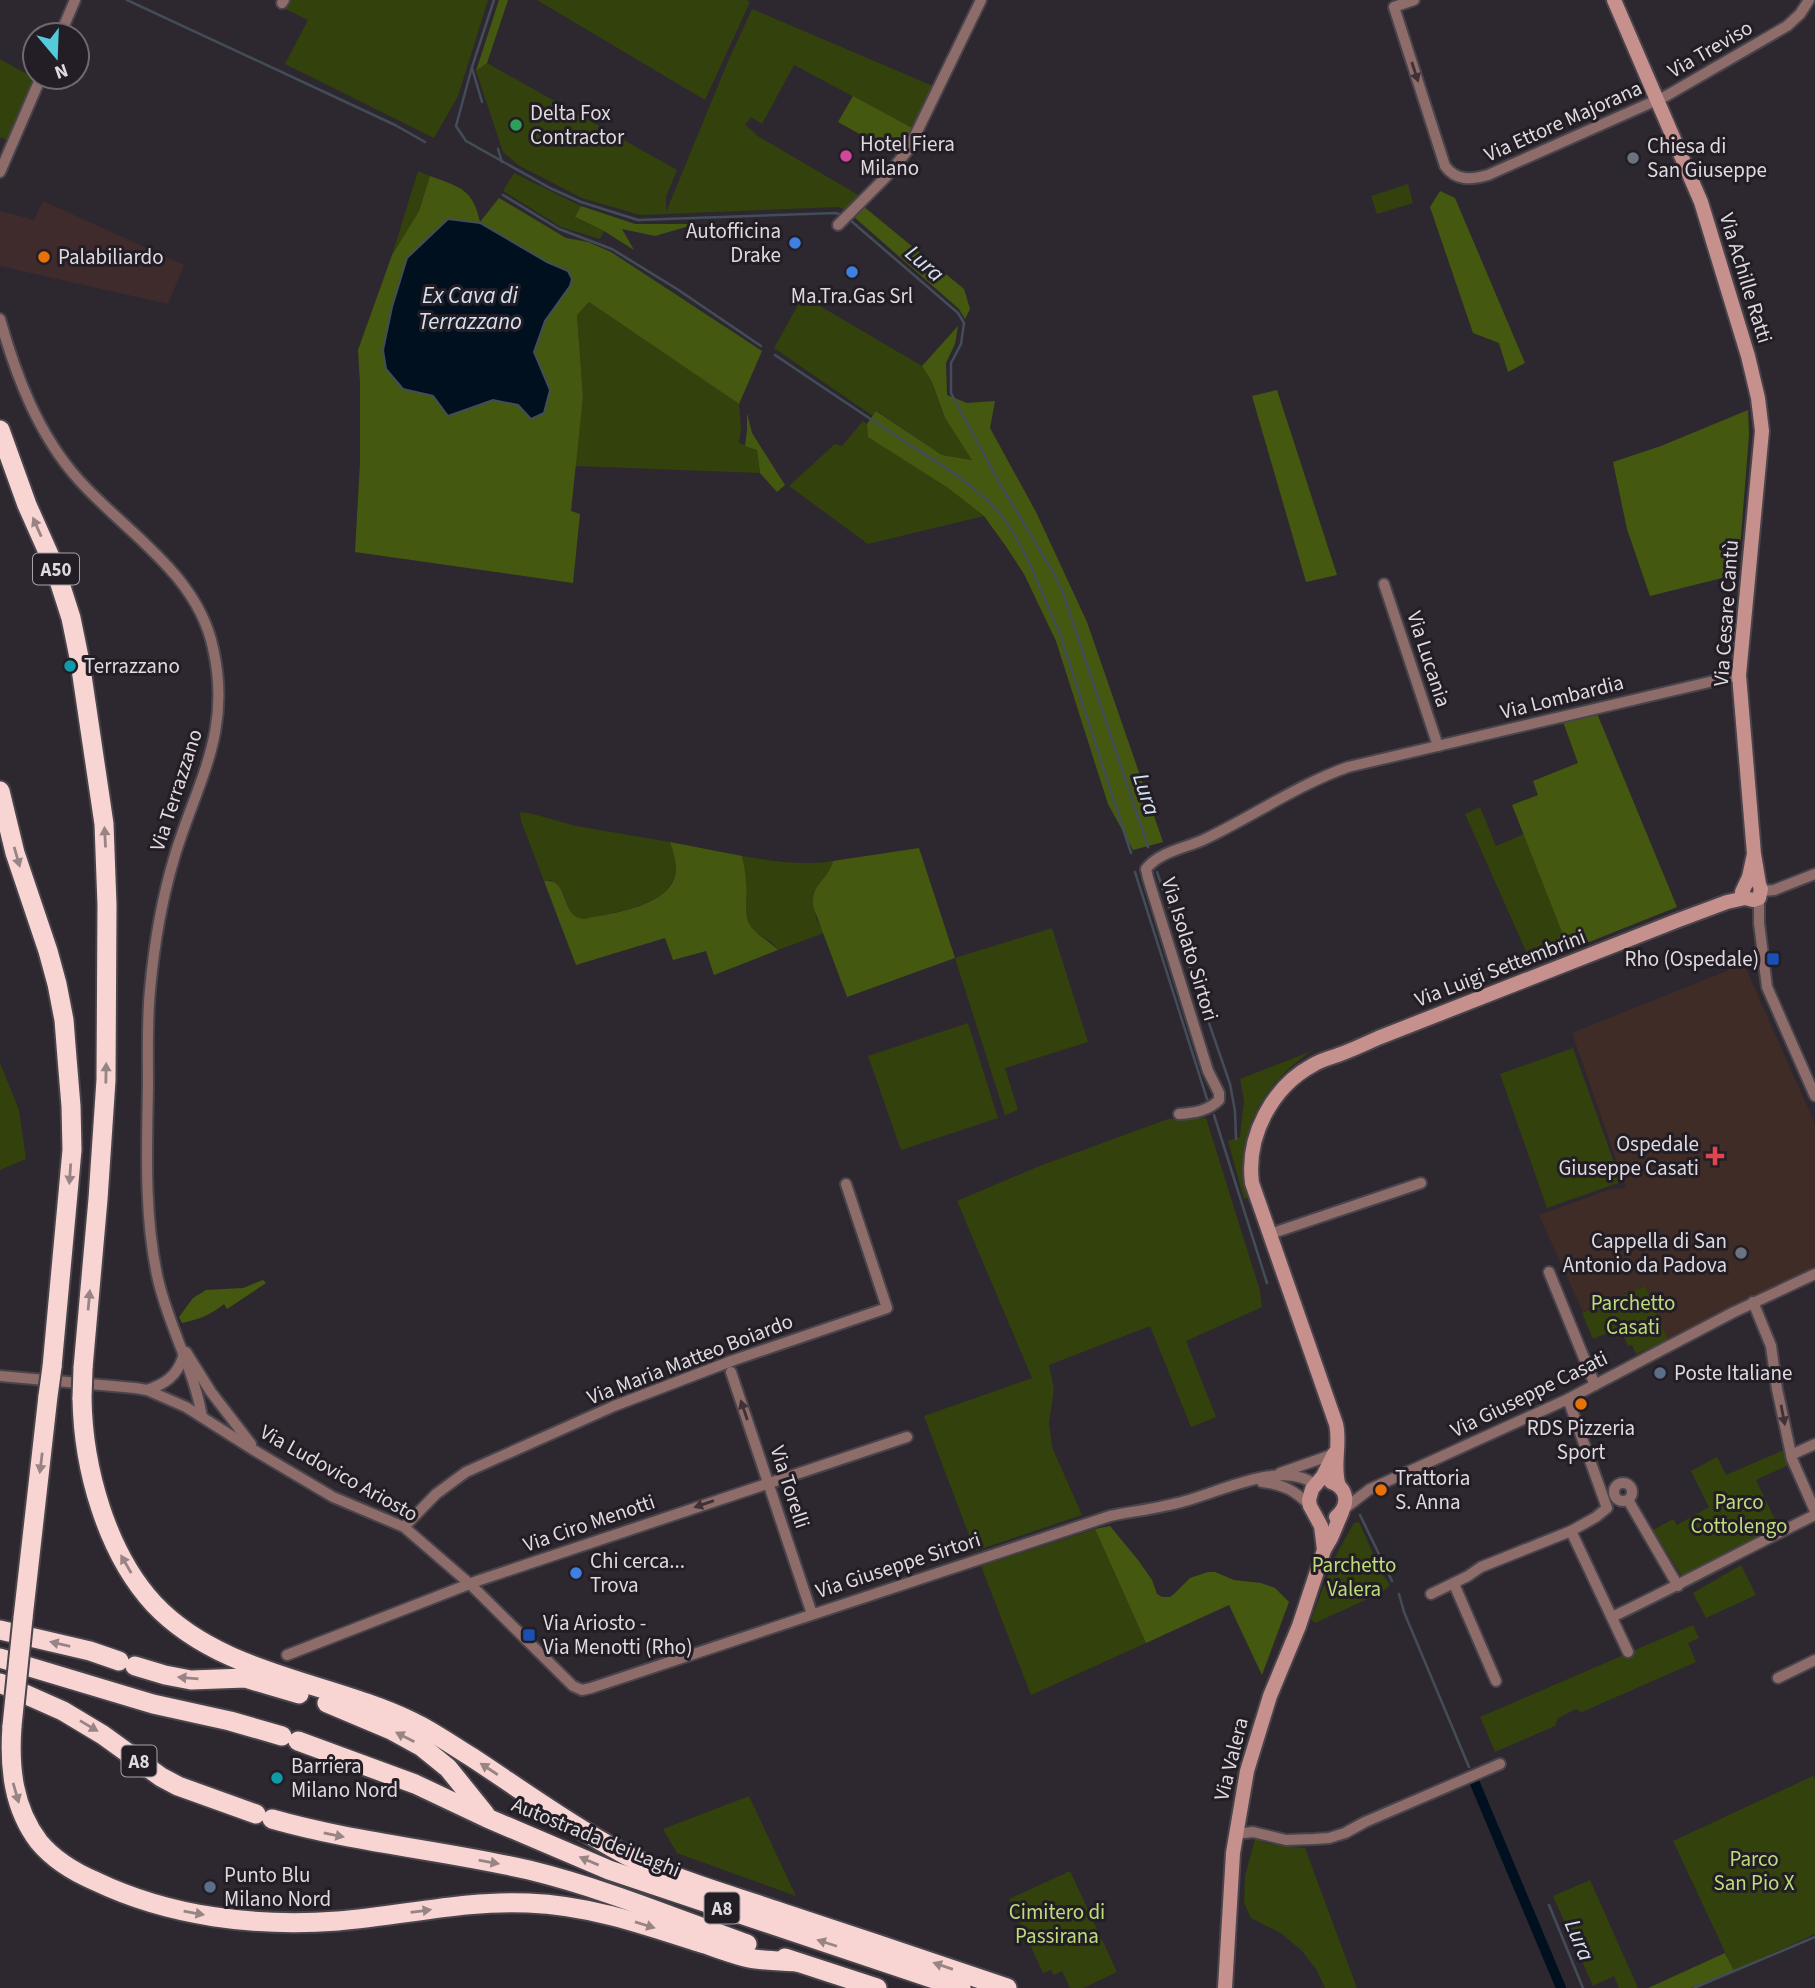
<svg xmlns="http://www.w3.org/2000/svg" width="1815" height="1988" font-family="'Source Sans 3',sans-serif">
	<style>
		.commercial { fill: #402b2c }
		.medical { fill: #3f2c27 }
		.green { fill: #33410c }
		.forest { fill: #455810; fill-rule: evenodd }
		.water { fill: #01101f; stroke: #434d59; stroke-width: 2 }
		.lines { fill: none; stroke-linecap: round; stroke-linejoin: round }
		.stream { stroke: #434d59; stroke-width: 2.5 }
		.canal { stroke: #01101f; stroke-width: 10 }
		.street-casing { stroke: #49444b; stroke-width: 14 }
		.secondary-casing { stroke: #49444b; stroke-width: 18 }
		.highway-casing { stroke: #49444b; stroke-width: 23 }
		.street { stroke: #8e6c6a; stroke-width: 10 }
		.secondary { stroke: #c6908d; stroke-width: 14 }
		.highway { stroke: #f8d5d3; stroke-width: 19 }
		.highway-bridge-casing { stroke: #49444b; stroke-width: 23; stroke-linecap: butt }
		.highway-bridge { stroke: #f8d5d3; stroke-width: 19 }
		.oneway { fill: #3e3236 }
		.oneway2 { fill: #988385 }
		.leisure-dot { fill: #2e9e5b; stroke: #231e25; stroke-width: 2.5 }
		.hotel-dot { fill: #d1479c; stroke: #231e25; stroke-width: 2.5 }
		.worship-dot { fill: #6b7280; stroke: #231e25; stroke-width: 2.5 }
		.shop-dot { fill: #3f7fe0; stroke: #231e25; stroke-width: 2.5 }
		.food-dot { fill: #e8710a; stroke: #231e25; stroke-width: 2.5 }
		.culture-dot { fill: #0f9aa8; stroke: #231e25; stroke-width: 2.5 }
		.transit-dot { fill: #1a4fb4; stroke: #231e25; stroke-width: 2.5 }
		.health-dot { fill: #e0444e; stroke: #231e25; stroke-width: 2.5 }
		.service-dot { fill: #5c6f8a; stroke: #231e25; stroke-width: 2.5 }
		.labels { text-anchor: middle; stroke-width: 6; stroke-linejoin: round; paint-order: stroke }
		.shield { fill: #231e25; stroke: #a6a2a7; stroke-width: 2 }
		.shield-label { font-size: 19px; font-weight: bold; fill: #dedadf }
		.street-label { font-size: 21px; fill: #dedadf; stroke: #231e25 }
		.poi-label { font-size: 21px; fill: #dedadf; stroke: #231e25; text-anchor: start }
		.park-label { font-size: 21px; fill: #bddc7c; stroke: #231e25 }
		.water-label { font-size: 23px; font-style: italic; fill: #d4e3f2; stroke: #231e25 }
	</style>
	<rect width="100%" height="100%" fill="#2d282f"/>
	<path class="commercial" d="M43 201 184 265 168 304 0 266V211L34 220Z"/>
	<path class="medical" d="M1744 964 1815 1124V1267L1668 1340 1645 1286 1583 1312 1539 1215 1611 1189 1626 1188 1572 1033Z"/>
	<g class="green">
		<path d="M290 0H488L458 96 434 138 285 64 308 20 285 9Z"/>
		<path d="M537 0H746L750 2 705 100Z"/>
		<path d="M752 9 933 86 914 129 794 65 762 124 751 117 745 125 755 133 756 135 860 196 846 210 838 207 640 215 582 198 518 165 503 152 476 71 487 63 677 170 666 197V212L729 59Z"/>
		<path d="M0 59 34 78 19 120 7 140 0 137Z"/>
		<path d="M418 171 430 176 419 211 392 255Z"/>
		<path d="M514 173 581 206 576 218 604 231 600 239 561 227 503 191Z"/>
		<path d="M1408 184 1413 203 1377 214 1371 196Z"/>
		<path d="M803 296 922 366 932 382 945 418 973 460 942 455 877 411 873 416 774 348Z"/>
		<path d="M589 302 739 404 741 429 739 443 757 450 760 473 575 466 583 397 577 315Z"/>
		<path d="M863 421 867 424 869 437 948 488 984 516 868 544 789 486 835 444 842 446Z"/>
		<path d="M1480 807 1496 846 1524 834 1569 950 1532 965 1465 814Z"/>
		<path d="M520 812 533 814 576 826 670 842C673 852 678 864 675 874 668 902 633 908 609 914 600 916 586 922 577 919 567 916 567 899 562 891 560 887 554 883 551 880L544 881 521 821Z"/>
		<path d="M742 856C772 861 802 866 833 861 829 876 815 900 816 917 817 922 822 928 824 933L778 950 771 942 754 931 748 923 746 916V882Z"/>
		<path d="M1052 928 1088 1042 1005 1068 1018 1110 1005 1115 955 958Z"/>
		<path d="M968 1023 998 1118 901 1150 868 1056Z"/>
		<path d="M1573 1048 1621 1182 1547 1208 1500 1074Z"/>
		<path d="M1312 1051C1277 1074 1251 1106 1245 1148 1242 1165 1247 1181 1250 1197L1244 1199 1228 1141 1240 1137 1244 1101 1240 1079Z"/>
		<path d="M0 1063 19 1110 26 1159 0 1170Z"/>
		<path d="M1206 1118 1260 1291 1262 1307 1186 1341 1216 1417 1191 1427 1150 1326 1049 1365 1054 1389 1049 1423 1052 1447 1082 1515 975 1551 924 1416 1032 1378 957 1201 1037 1167 1168 1119Z"/>
		<path d="M1645 1286 1668 1340 1636 1354 1632 1345 1628 1346 1623 1335 1615 1330 1593 1339 1582 1313Z"/>
		<path d="M1784 1450 1789 1465 1756 1480 1779 1528 1684 1576 1681 1575 1653 1530 1673 1519 1677 1525 1709 1507 1691 1471 1717 1457 1726 1475Z"/>
		<path d="M1359 1522 1381 1572 1390 1585 1381 1593 1315 1623 1311 1619 1336 1555 1354 1523Z"/>
		<path d="M1095 1529 1146 1643 1031 1695 981 1566Z"/>
		<path d="M1741 1565 1756 1595 1706 1618 1693 1593Z"/>
		<path d="M1693 1625 1699 1638 1688 1643 1696 1662 1582 1712 1576 1709 1558 1718 1555 1726 1495 1752 1480 1717Z"/>
		<path d="M1813 1776 1815 1780V1934L1734 1971 1673 1841Z"/>
		<path d="M749 1796 796 1896 677 1853 663 1829Z"/>
		<path d="M1255 1839 1269 1844 1305 1848 1357 1988H1325L1316 1969 1302 1951 1282 1934 1251 1918 1244 1903 1245 1876Z"/>
		<path d="M1070 1871 1117 1972 1083 1988H1070L1062 1971 1054 1975 1051 1970 1043 1973 1009 1899Z"/>
		<path d="M1590 1880 1638 1988H1619L1614 1976 1593 1986 1553 1896Z"/>
	</g>
	<g class="forest">
		<path d="M499 0H508L487 63 476 71Z"/>
		<path d="M853 96 914 129 899 156 838 122Z"/>
		<path d="M430 176C460 187 473 189 480 222L499 198 566 238 588 242 611 252 762 351 739 404 589 302 577 315 583 397 571 511 580 514 573 583 355 552 360 463V383L358 350 392 255 419 211ZM547 262 568 271 570 286 545 321 534 352 550 390 518 405 493 400 448 416 433 396Z"/>
		<path d="M1440 191 1455 198 1525 363 1508 372 1499 343 1473 333 1430 207Z"/>
		<path d="M581 206 635 224H696L655 236 622 229 634 250 604 231 575 217Z"/>
		<path d="M863 206 964 289 970 309 965 319 959 309 854 217Z"/>
		<path d="M958 326 955 344 946 363 947 395 967 403 995 401 990 428 1036 512 1087 622 1163 842 1133 850 1108 804 1056 641 1024 574 1005 545 984 516 948 488 868 437 867 424 876 411 942 455 972 460 945 418 932 382 922 366Z"/>
		<path d="M1277 390 1337 575 1306 582 1252 396Z"/>
		<path d="M1748 410 1749 435 1738 574 1650 596 1627 529 1613 462 1661 446Z"/>
		<path d="M747 413 752 433 785 485 777 492 760 473 757 450 745 446 747 431Z"/>
		<path d="M1596 711 1677 907 1569 950 1512 805 1538 795 1533 781 1578 763 1562 719Z"/>
		<path d="M670 842 742 856C744 866 746 875 746 884 748 899 742 916 752 928 760 937 770 942 778 950L714 975 706 951 673 960 665 938 576 965 544 881C571 878 559 918 584 919 612 913 673 907 676 870 676 860 673 851 670 842Z"/>
		<path d="M919 848 955 958 847 997 813 906C812 881 827 883 833 861Z"/>
		<path d="M263 1280 266 1283 227 1309 224 1304C211 1315 199 1319 182 1323L179 1317 193 1298 206 1290 243 1288Z"/>
		<path d="M1110 1526 1138 1560 1152 1580 1157 1594 1162 1597H1170L1175 1593 1190 1578 1208 1572H1215L1234 1580 1261 1583 1275 1588 1289 1602 1262 1675 1229 1605 1146 1643 1095 1529Z"/>
		<path d="M1725 1953 1734 1971 1691 1988H1648Z"/>
	</g>
	<path class="water" d="M448 219 480 223 547 262 568 271 572 279 570 286 545 321 534 352 550 390 544 413 531 419 518 405 493 400 448 416 433 396 403 389 386 369 383 350 392 307 407 258Z"/>
	<g class="lines">
		<g class="stream">
			<path d="M127 0 395 125 425 142"/>
			<path d="M494 0 472 67 456 126 466 141 550 188 581 202 638 220 836 213 841 215"/>
			<path d="M472 68 482 102"/>
			<path d="M498 149 502 162"/>
			<path d="M503 195 559 229 612 249 677 289 761 346"/>
			<path d="M850 220 958 313 964 323 961 344 951 363V393L1000 484 1053 572 1063 593 1148 847"/>
			<path d="M775 355C815 382 855 409 895 435 926 456 963 476 990 503 1025 538 1039 590 1060 634L1131 853"/>
			<path d="M1135 872 1207 1099"/>
			<path d="M1157 872 1230 1084 1235 1111 1236 1139"/>
			<path d="M1214 1115 1267 1283"/>
			<path d="M1360 1515 1392 1581"/>
			<path d="M1399 1594 1404 1612 1469 1767"/>
			<path d="M1549 1905 1583 1988"/>
			<path d="M1694 1988 1815 1937"/>
		</g>
		<path class="canal" d="M1474 1781 1561 1988"/>
		<g class="street-casing">
			<g id="street">
				<path d="M1414 0 1394 7 1445 166C1456 181 1471 180 1488 175L1666 96 1787 26 1800 14 1809 0"/>
				<path d="M282 3 284 0"/>
				<path d="M60 35 75 0"/>
				<path d="M0 172 41 77"/>
				<path d="M838 225 884 179 908 150 981 0"/>
				<path d="M0 319C16 376 38 434 78 479 125 532 197 573 213 648 232 731 198 780 175 855 162 898 154 945 150 990 147 1021 148 1054 148 1085 147 1148 144 1213 157 1275 167 1324 194 1368 202 1417"/>
				<path d="M1384 584 1438 746"/>
				<path d="M1762 891 1774 890 1815 874"/>
				<path d="M1759 898V923L1767 987 1815 1096"/>
				<path d="M1179 1114C1194 1113 1208 1111 1219 1100V1093L1208 1071 1148 878 1146 869C1159 852 1185 848 1203 840 1252 817 1297 785 1348 767L1739 675"/>
				<path d="M1270 1234 1421 1183"/>
				<path d="M1549 1272 1595 1385"/>
				<path d="M1753 1302 1771 1346 1777 1389 1792 1459 1815 1511"/>
				<path d="M186 1352 211 1392 251 1444"/>
				<path d="M731 1372 812 1614"/>
				<path d="M0 1376 135 1388 147 1390 186 1407 257 1452 333 1497 404 1527 470 1584 573 1686 582 1690 591 1688 1110 1516C1135 1511 1161 1508 1185 1501 1220 1492 1283 1459 1316 1485"/>
				<path d="M147 1390C165 1384 177 1376 183 1357"/>
				<path d="M1791 1455 1815 1444"/>
				<path d="M1280 1473 1334 1454"/>
				<path d="M1262 1482C1283 1484 1296 1491 1310 1506"/>
				<circle cx="1623" cy="1492" r="9"/>
				<path d="M1628 1500 1678 1586"/>
				<path d="M1344 1509 1370 1489 1568 1399 1734 1312 1815 1274"/>
				<path d="M404 1527 436 1494 466 1472 614 1406 734 1360 887 1308 846 1184"/>
				<path d="M1571 1531 1628 1652"/>
				<path d="M1454 1584 1496 1681"/>
				<path d="M1431 1594 1468 1576 1481 1567 1571 1531 1596 1517 1607 1508 1568 1399"/>
				<path d="M1612 1617C1680 1585 1747 1548 1815 1515"/>
				<path d="M287 1655 477 1581 907 1437"/>
				<path d="M1778 1678 1815 1660"/>
				<path d="M1235 1834 1253 1832 1286 1840 1314 1839 1329 1838 1345 1833 1365 1822 1500 1764"/>
			</g>
		</g>
		<g class="secondary-casing">
			<g id="secondary">
				<path d="M1614 0 1701 202 1748 356 1758 398 1762 431 1739 675 1754 854 1759 884 1761 889 1759 898 1753 900 1745 898 1742 892 1749 877 1754 854"/>
				<path d="M1331 1482C1348 1488 1350 1505 1336 1517"/>
				<path d="M1339 1486C1332 1467 1341 1444 1336 1424L1252 1183C1246 1136 1272 1087 1313 1065 1321 1060 1330 1058 1338 1055 1352 1050 1365 1044 1378 1038L1676 921 1727 902 1745 898"/>
				<path d="M1324 1550 1321 1526 1310 1506 1309 1500 1312 1489 1323 1476 1334 1454"/>
				<path d="M1225 1988 1233 1853 1247 1771 1270 1696 1299 1626 1324 1550 1331 1538 1342 1512"/>
			</g>
		</g>
		<g class="highway-casing">
			<g id="highway">
				<path d="M0 430 27 505 55 568 71 618 80 662 104 824 107 905 106 1080 98 1199 83 1368"/>
				<path d="M0 791 15 853 48 951 57 984 64 1020 67 1058 71 1106 72 1150 52 1367"/>
				<path d="M82 1398C83 1467 106 1552 154 1604 221 1675 329 1681 413 1722 434 1732 453 1746 473 1758 523 1791 573 1827 626 1855 675 1880 728 1894 780 1912 856 1937 931 1962 1007 1988"/>
				<path d="M23 1618 48 1396"/>
				<path d="M0 1630 90 1651 119 1661"/>
				<path d="M0 1658 153 1704 230 1721 282 1736"/>
				<path d="M135 1666 165 1675 191 1680 245 1678 299 1694"/>
				<path d="M0 1683 63 1711 103 1735 161 1777 178 1786 256 1814"/>
				<path d="M327 1703 391 1730 422 1747 448 1768 485 1814"/>
				<path d="M12 1726C9 1767 13 1808 39 1842 54 1860 74 1872 95 1881 170 1917 256 1927 338 1921 402 1916 465 1900 528 1903 587 1905 643 1924 698 1942 715 1947 732 1954 749 1958 764 1961 781 1961 796 1962"/>
				<path d="M298 1741 415 1784 487 1818 609 1870 961 1988"/>
				<path d="M272 1819C356 1843 443 1850 529 1870 603 1888 675 1918 747 1944"/>
				<path d="M785 1958 877 1988"/>
			</g>
		</g>
		<use href="#street" class="street"/>
		<use href="#secondary" class="secondary"/>
		<use href="#highway" class="highway"/>
		<g class="highway-bridge-casing">
			<g id="highway-bridge">
				<path d="M48 1396 52 1367"/>
				<path d="M82 1398 83 1368"/>
				<path d="M12 1726 23 1618"/>
			</g>
		</g>
		<use href="#highway-bridge" class="highway-bridge"/>
	</g>
	<defs><path id="oneway-solid" d="M-6-.8H1V-3.2L6.5 0L1 3.2V.8H-6Z" transform="scale(1.75)"/></defs>
	<g class="oneway">
		<use href="#oneway-solid" transform="translate(1415 72) rotate(72)"/>
		<use href="#oneway-solid" transform="translate(744 1410) rotate(-109)"/>
		<use href="#oneway-solid" transform="translate(1783 1415) rotate(79)"/>
		<use href="#oneway-solid" transform="translate(704 1504) rotate(161)"/>
	</g>
	<g class="oneway2">
		<use href="#oneway-solid" transform="translate(37 527) rotate(-114)"/>
		<use href="#oneway-solid" transform="translate(105 837) rotate(-93)"/>
		<use href="#oneway-solid" transform="translate(17 857) rotate(74)"/>
		<use href="#oneway-solid" transform="translate(106 1073) rotate(-89)"/>
		<use href="#oneway-solid" transform="translate(70 1174) rotate(94)"/>
		<use href="#oneway-solid" transform="translate(89 1300) rotate(-85)"/>
		<use href="#oneway-solid" transform="translate(41 1463) rotate(97)"/>
		<use href="#oneway-solid" transform="translate(126 1564) rotate(-120)"/>
		<use href="#oneway-solid" transform="translate(60 1644) rotate(-167)"/>
		<use href="#oneway-solid" transform="translate(188 1678) rotate(-175)"/>
		<use href="#oneway-solid" transform="translate(89 1726) rotate(31)"/>
		<use href="#oneway-solid" transform="translate(405 1737) rotate(-153)"/>
		<use href="#oneway-solid" transform="translate(489 1769) rotate(-147)"/>
		<use href="#oneway-solid" transform="translate(16 1793) rotate(74)"/>
		<use href="#oneway-solid" transform="translate(334 1835) rotate(12)"/>
		<use href="#oneway-solid" transform="translate(589 1861) rotate(-157)"/>
		<use href="#oneway-solid" transform="translate(489 1862) rotate(10)"/>
		<use href="#oneway-solid" transform="translate(421 1911) rotate(-7)"/>
		<use href="#oneway-solid" transform="translate(194 1913) rotate(10)"/>
		<use href="#oneway-solid" transform="translate(645 1925) rotate(17)"/>
		<use href="#oneway-solid" transform="translate(827 1943) rotate(-162)"/>
		<use href="#oneway-solid" transform="translate(943 1966) rotate(-161)"/>
	</g>
	<circle class="leisure-dot" cx="516" cy="125" r="7"/>
	<circle class="hotel-dot" cx="846" cy="156" r="7"/>
	<g class="worship-dot">
		<circle cx="1633" cy="158" r="7"/>
		<circle cx="1741" cy="1253" r="7"/>
	</g>
	<g class="shop-dot">
		<circle cx="795" cy="243" r="7"/>
		<circle cx="852" cy="272" r="7"/>
		<circle cx="576" cy="1573" r="7"/>
	</g>
	<g class="food-dot">
		<circle cx="44" cy="257" r="7"/>
		<circle cx="1581" cy="1404" r="7"/>
		<circle cx="1381" cy="1490" r="7"/>
	</g>
	<g class="culture-dot">
		<circle cx="70" cy="666" r="7"/>
		<circle cx="277" cy="1778" r="7"/>
	</g>
	<g class="transit-dot">
		<rect x="1766" y="952" width="14" height="14" rx="3.5"/>
		<rect x="522" y="1628" width="14" height="14" rx="3.5"/>
	</g>
	<path class="health-dot" d="M1711.5 1145.5h7v7h7v7h-7v7h-7v-7h-7v-7h7z"/>
	<g class="service-dot">
		<circle cx="1660" cy="1373" r="7"/>
		<circle cx="210" cy="1887" r="7"/>
	</g>
	<g class="labels">
		<g class="shield">
			<rect x="33" y="553.5" width="46" height="31" rx="5"/>
			<rect x="121.5" y="1745.5" width="35" height="31" rx="5"/>
			<rect x="704.5" y="1892.5" width="35" height="31" rx="5"/>
		</g>
		<g class="shield-label">
			<text x="56" y="576">A50</text>
			<text x="139" y="1768">A8</text>
			<text x="722" y="1915">A8</text>
		</g>
		<g class="street-label">
			<text transform="translate(1710 49) rotate(-30)" y="7">Via Treviso</text>
			<text transform="translate(1563 121) rotate(-24)" y="7">Via Ettore Majorana</text>
			<text transform="translate(1746 278) rotate(73)" y="7">Via Achille Ratti</text>
			<text transform="translate(1726 613) rotate(-86)" y="7">Via Cesare Cantù</text>
			<text transform="translate(1429 659) rotate(72)" y="7">Via Lucania</text>
			<text transform="translate(1562 697) rotate(-14)" y="7">Via Lombardia</text>
			<text transform="translate(176 790) rotate(-72)" y="7">Via Terrazzano</text>
			<text transform="translate(1190 949) rotate(73)" y="7">Via Isolato Sirtori</text>
			<text transform="translate(1500 968) rotate(-21)" y="7">Via Luigi Settembrini</text>
			<text transform="translate(690 1359) rotate(-21)" y="7">Via Maria Matteo Boiardo</text>
			<text transform="translate(1529 1394) rotate(-26)" y="7">Via Giuseppe Casati</text>
			<text transform="translate(339 1473) rotate(29)" y="7">Via Ludovico Ariosto</text>
			<text transform="translate(790 1487) rotate(72)" y="7">Via Torelli</text>
			<text transform="translate(589 1523) rotate(-19)" y="7">Via Ciro Menotti</text>
			<text transform="translate(898 1565) rotate(-18)" y="7">Via Giuseppe Sirtori</text>
			<text transform="translate(1231 1759) rotate(-76)" y="7">Via Valera</text>
			<text transform="translate(596 1837) rotate(22)" y="7">Autostrada dei Laghi</text>
		</g>
		<g class="poi-label">
			<text x="530" y="120">Delta Fox<tspan x="530" dy="24">Contractor</tspan></text>
			<text x="860" y="151">Hotel Fiera<tspan x="860" dy="24">Milano</tspan></text>
			<text x="1647" y="153">Chiesa di<tspan x="1647" dy="24">San Giuseppe</tspan></text>
			<text x="781" y="238" text-anchor="end">Autofficina<tspan x="781" dy="24">Drake</tspan></text>
			<text x="58" y="264">Palabiliardo</text>
			<text x="852" y="303" text-anchor="middle">Ma.Tra.Gas Srl</text>
			<text x="84" y="673">Terrazzano</text>
			<text x="1759" y="966" text-anchor="end">Rho (Ospedale)</text>
			<text x="1699" y="1151" text-anchor="end">Ospedale<tspan x="1699" dy="24">Giuseppe Casati</tspan></text>
			<text x="1727" y="1248" text-anchor="end">Cappella di San<tspan x="1727" dy="24">Antonio da Padova</tspan></text>
			<text x="1674" y="1380">Poste Italiane</text>
			<text x="1581" y="1435" text-anchor="middle">RDS Pizzeria<tspan x="1581" dy="24">Sport</tspan></text>
			<text x="1395" y="1485">Trattoria<tspan x="1395" dy="24">S. Anna</tspan></text>
			<text x="590" y="1568">Chi cerca...<tspan x="590" dy="24">Trova</tspan></text>
			<text x="543" y="1630">Via Ariosto -<tspan x="543" dy="24">Via Menotti (Rho)</tspan></text>
			<text x="291" y="1773">Barriera<tspan x="291" dy="24">Milano Nord</tspan></text>
			<text x="224" y="1882">Punto Blu<tspan x="224" dy="24">Milano Nord</tspan></text>
		</g>
		<g class="park-label">
			<text x="1633" y="1310">Parchetto<tspan x="1633" dy="24">Casati</tspan></text>
			<text x="1739" y="1509">Parco<tspan x="1739" dy="24">Cottolengo</tspan></text>
			<text x="1354" y="1572">Parchetto<tspan x="1354" dy="24">Valera</tspan></text>
			<text x="1754" y="1866">Parco<tspan x="1754" dy="24">San Pio X</tspan></text>
			<text x="1057" y="1919">Cimitero di<tspan x="1057" dy="24">Passirana</tspan></text>
		</g>
		<g class="water-label">
			<text transform="translate(925 263) rotate(41)" y="8">Lura</text>
			<text x="470" y="303">Ex Cava di<tspan x="470" dy="26">Terrazzano</tspan></text>
			<text transform="translate(1147 794) rotate(72)" y="8">Lura</text>
			<text transform="translate(1580 1940) rotate(67)" y="8">Lura</text>
		</g>
	</g>
	<g transform="translate(56 56) rotate(161)"><circle r="33" fill="#231e25" stroke="#6e696f" stroke-width="2"/>
	<path d="M0-5L12 26L0 18L-12 26Z" fill="#53cbdb"/>
	<text y="-10" font-size="19" font-weight="bold" text-anchor="middle" fill="#dedadf">N</text>
	</g>
</svg>
